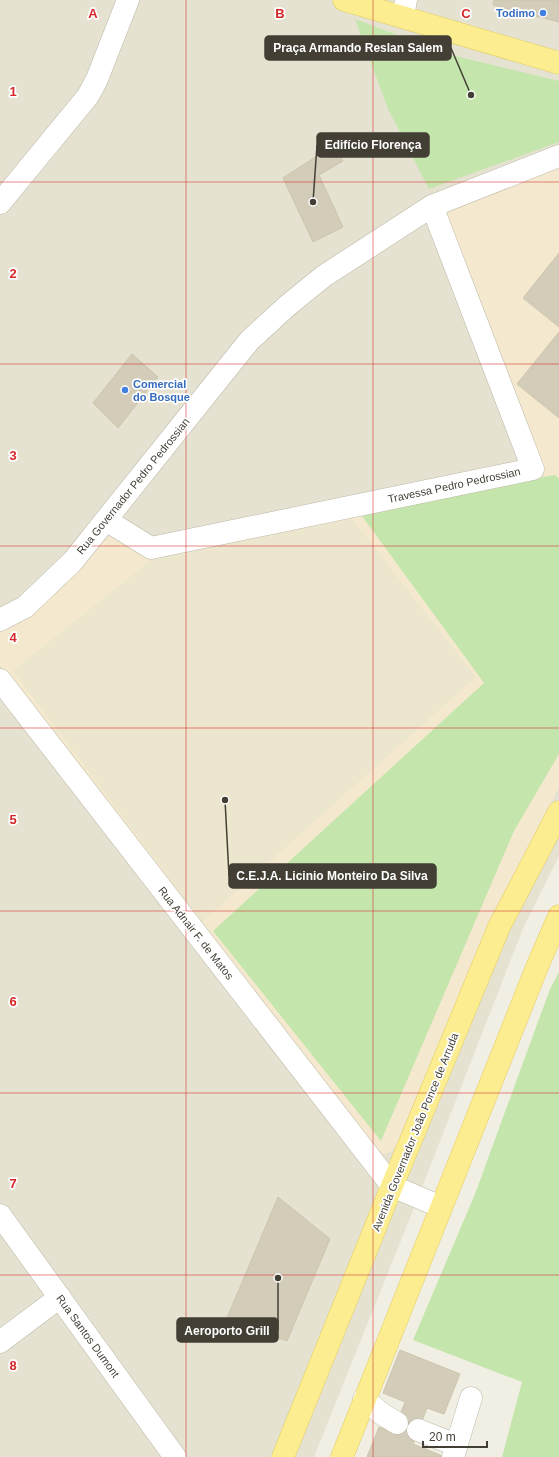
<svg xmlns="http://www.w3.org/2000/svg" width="559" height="1457" font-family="Helvetica,sans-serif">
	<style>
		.residential { fill: #e5e2d1 }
		.commercial { fill: #f4e9ce }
		.education { fill: #ebe6cd }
		.green { fill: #c4e6ac }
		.building { fill: #d3ccb9; stroke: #cdc5ac }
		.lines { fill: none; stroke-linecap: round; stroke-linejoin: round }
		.minor-casing { stroke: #bcb8a6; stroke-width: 23 }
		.major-casing { stroke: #e1cd61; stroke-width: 23 }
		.minor { stroke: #fff; stroke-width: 22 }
		.major { stroke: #fded91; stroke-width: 22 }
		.grid { fill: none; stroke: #d62828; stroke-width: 1; stroke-opacity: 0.55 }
		.shop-dot { fill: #3f7fe0; stroke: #fff; stroke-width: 1.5 }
		.labels { text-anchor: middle; stroke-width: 3.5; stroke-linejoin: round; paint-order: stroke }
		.shop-label { font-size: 11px; font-weight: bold; fill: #366cbe; stroke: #fff; text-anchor: end }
		.street-label { font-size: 11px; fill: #433f34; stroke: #fff }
		.grid-label { font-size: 13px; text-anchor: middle; font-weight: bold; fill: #d62828; stroke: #fff; stroke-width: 3.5; stroke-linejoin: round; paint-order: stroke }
		.leader { fill: none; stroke: #433f34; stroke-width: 1.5 }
		.callout-dot { fill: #433f34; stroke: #fff; stroke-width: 1.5 }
		.callout { fill: #433f34; stroke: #433f34; stroke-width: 1.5 }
		.callout-label { font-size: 12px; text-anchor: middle; font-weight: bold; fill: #fff }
	</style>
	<rect width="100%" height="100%" fill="#f1efe3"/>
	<path class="residential" d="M0 0H559V856L524 926 410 1218 314 1457H0Z"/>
	<path class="commercial" d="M559 165V787L484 934 395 1149 385 1154 373 1150 0 665V627L68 578 112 533 154 557 545 477 445 210Z"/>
	<path class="education" d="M352 519 476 677 202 922 13 671 154 558Z"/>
	<g class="green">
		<path d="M355 19 447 54 559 81V142L429 189 388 109Z"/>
		<path d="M554 475 559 478V754L514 831 381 1141 213 931 484 683 362 516Z"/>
		<path d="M559 972V1457H502L522 1382 413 1340 475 1194 550 989Z"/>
	</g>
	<g class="building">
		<path d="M494 0H559V22L493 5Z"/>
		<path d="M334 145 343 161 319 175 343 227 313 242 283 178Z"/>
		<path d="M559 253V327L523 298Z"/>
		<path d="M559 332V418L517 384Z"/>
		<path d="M132 354 158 377 118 428 93 403Z"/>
		<path d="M278 1197 330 1239 287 1341 227 1318Z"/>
		<path d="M400 1350 460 1374 444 1414 427 1408 413 1444 445 1457H367L379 1427 393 1432 405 1402 383 1393Z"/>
	</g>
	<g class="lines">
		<g class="minor-casing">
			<g id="minor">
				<path d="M403 16 406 0"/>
				<path d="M0 203 88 96 97 79 128 0"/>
				<path d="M106 520 151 548 533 469 432 206"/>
				<path d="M0 620 25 607 73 561 249 341 287 306 324 276 432 206 559 156"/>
				<path d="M0 680 392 1186 441 1207"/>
				<path d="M0 1215 175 1457"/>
				<path d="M0 1342 60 1297"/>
				<path d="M364 1399 382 1414 397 1423"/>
				<path d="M418 1430 456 1445"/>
				<path d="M453 1457 471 1398"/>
			</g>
		</g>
		<g class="major-casing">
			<g id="major">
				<path d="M344 0 559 63"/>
				<path d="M283 1457 392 1186 499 927 559 812"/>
				<path d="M342 1457 537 967 559 916"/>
			</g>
		</g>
		<use href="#minor" class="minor"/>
		<use href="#major" class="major"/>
	</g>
	<path class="grid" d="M186 0V1457M373 0V1457M0 182H559M0 364H559M0 546H559M0 728H559M0 911H559M0 1093H559M0 1275H559"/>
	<g class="shop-dot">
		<circle cx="543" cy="13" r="4"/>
		<circle cx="125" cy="390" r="4"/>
	</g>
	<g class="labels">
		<g class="shop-label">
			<text x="535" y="17">Todimo</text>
			<text x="133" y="388" text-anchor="start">Comercial<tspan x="133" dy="13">do Bosque</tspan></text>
		</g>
		<g class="street-label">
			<text transform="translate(454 485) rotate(-12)" y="4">Travessa Pedro Pedrossian</text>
			<text transform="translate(133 486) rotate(-51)" y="4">Rua Governador Pedro Pedrossian</text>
			<text transform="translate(196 933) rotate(52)" y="4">Rua Adnair F. de Matos</text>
			<text transform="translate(415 1132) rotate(-68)" y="4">Avenida Governador João Ponce de Arruda</text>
			<text transform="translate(88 1336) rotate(54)" y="4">Rua Santos Dumont</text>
		</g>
	</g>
	<g class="grid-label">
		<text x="93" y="18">A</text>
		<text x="280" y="18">B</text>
		<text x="466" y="18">C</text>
		<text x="13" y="96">1</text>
		<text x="13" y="278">2</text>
		<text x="13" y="460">3</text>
		<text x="13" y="642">4</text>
		<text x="13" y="824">5</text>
		<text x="13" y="1006">6</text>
		<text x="13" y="1188">7</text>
		<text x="13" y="1370">8</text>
	</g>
	<path class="leader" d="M471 95L451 48M313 202L317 145M225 800L229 876M278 1278L278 1330"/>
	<g class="callout-dot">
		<circle cx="471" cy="95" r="4"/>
		<circle cx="313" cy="202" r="4"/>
		<circle cx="225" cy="800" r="4"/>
		<circle cx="278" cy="1278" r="4"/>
	</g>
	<g class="callout">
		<rect x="265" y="36" width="186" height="24" rx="4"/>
		<rect x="317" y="133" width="112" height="24" rx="4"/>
		<rect x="229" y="864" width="207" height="24" rx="4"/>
		<rect x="177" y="1318" width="101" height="24" rx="4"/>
	</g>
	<g class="callout-label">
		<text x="358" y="52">Praça Armando Reslan Salem</text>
		<text x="373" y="149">Edifício Florença</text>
		<text x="332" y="880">C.E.J.A. Licinio Monteiro Da Silva</text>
		<text x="227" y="1335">Aeroporto Grill</text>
	</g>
	<path d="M423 1441v6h64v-6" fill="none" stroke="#433f34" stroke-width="2"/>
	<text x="429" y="1441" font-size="12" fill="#433f34" stroke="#ffffff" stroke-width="3" paint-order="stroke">20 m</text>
</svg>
